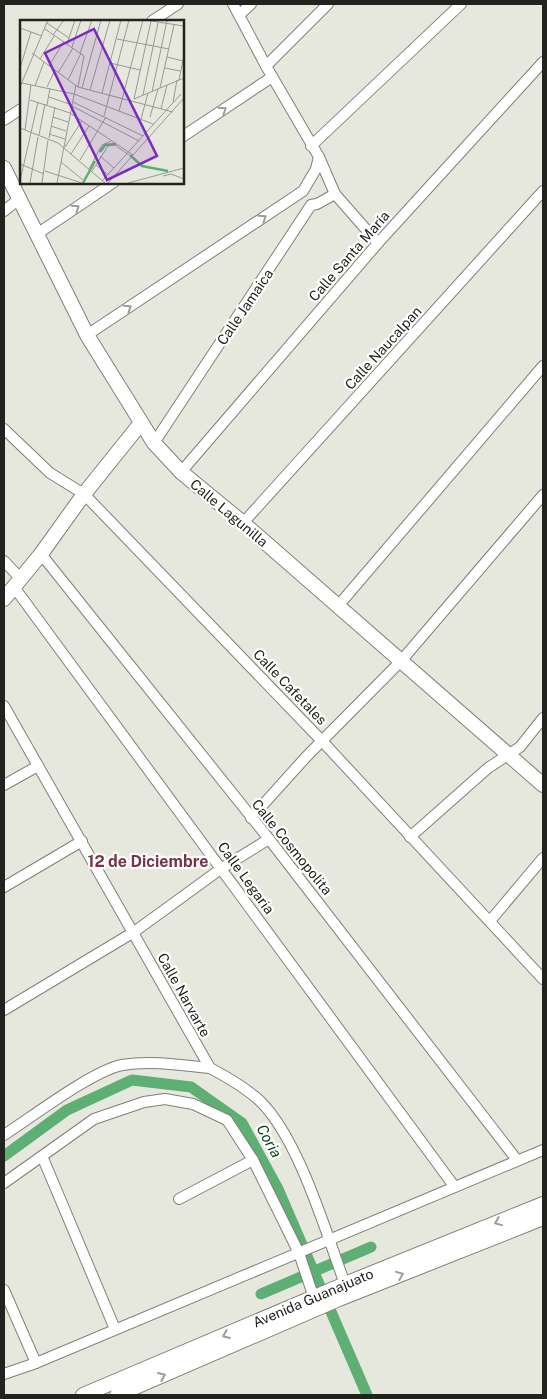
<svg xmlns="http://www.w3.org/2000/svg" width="547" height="1399" font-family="'Public Sans',sans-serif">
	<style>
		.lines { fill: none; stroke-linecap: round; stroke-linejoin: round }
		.canal { stroke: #5daf73; stroke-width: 11 }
		.street-casing { stroke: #7f8076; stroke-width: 12 }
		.secondary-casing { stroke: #7f8076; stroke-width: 16 }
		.street { stroke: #fff; stroke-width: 10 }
		.secondary { stroke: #fff; stroke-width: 14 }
		.oneway { stroke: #9c9c9a }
		.labels { text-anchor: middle; stroke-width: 4.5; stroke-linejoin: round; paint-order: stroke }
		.street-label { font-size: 14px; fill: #22221e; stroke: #fff }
		.water-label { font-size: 15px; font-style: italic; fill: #05461f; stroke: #fff }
		.quarter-label { font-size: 16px; font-weight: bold; fill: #7a3345; stroke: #fff }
		.inset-river { fill: none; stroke: #5daf73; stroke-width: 2.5 }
		.inset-road { fill: none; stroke: #989991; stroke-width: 1 }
		.view { fill: #7b2cbf; fill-opacity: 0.15; stroke: #7b2cbf; stroke-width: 2.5 }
		.inset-edge { fill: none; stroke: #22221e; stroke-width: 2.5 }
	</style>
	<rect width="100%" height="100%" fill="#e7e8dd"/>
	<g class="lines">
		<g class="canal">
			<path d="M4 1156 67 1110 132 1080 191 1087 242 1123 278 1189 367 1395"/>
			<path d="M261 1294 371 1247"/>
		</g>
		<g class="street-casing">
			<g id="street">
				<path d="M239 15 251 4"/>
				<path d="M152 21 178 4"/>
				<path d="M266 66 328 4"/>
				<path d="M4 120 21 109"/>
				<path d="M182 137 272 77"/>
				<path d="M311 146 461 4"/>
				<path d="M335 194 378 243"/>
				<path d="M4 211 19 199"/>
				<path d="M37 234 114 182"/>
				<path d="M87 335 303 191 316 169 319 157"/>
				<path d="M4 429 50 473 84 494 322 741 543 979"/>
				<path d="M154 443 311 205 317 204 335 194 319 157 266 66 233 4"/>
				<path d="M181 472 378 243 543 62"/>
				<path d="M243 523 543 191"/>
				<path d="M41 554 269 839 517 1160"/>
				<path d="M4 561 21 579"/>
				<path d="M14 587 454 1186"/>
				<path d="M338 606 543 366"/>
				<path d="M4 706 210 1068C227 1077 246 1088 260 1101 299 1139 326 1233 345 1284"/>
				<path d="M4 785 38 766"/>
				<path d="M251 818 306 757 401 661 543 495"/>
				<path d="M410 837 488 768 520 747 543 718"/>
				<path d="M4 887 82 841"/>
				<path d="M490 921 543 858"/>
				<path d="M4 1010 134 932 222 868 269 839"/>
				<path d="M4 1135C32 1117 92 1071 122 1065 150 1060 182 1065 210 1068"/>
				<path d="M42 1156 115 1329"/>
				<path d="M4 1183 94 1119 144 1102 165 1099 193 1104 227 1120 253 1160 299 1253 314 1298"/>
				<path d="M179 1199 253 1160"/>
				<path d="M4 1290 36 1363"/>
				<path d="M4 1374 36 1363 543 1150"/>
			</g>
		</g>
		<g class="secondary-casing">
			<g id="secondary">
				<path d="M4 168 87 335 154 443 181 472 243 523 543 785"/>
				<path d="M4 599 41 554 84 494 141 423"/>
				<path d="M83 1395 345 1284 543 1204"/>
				<path d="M117 1395 339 1299 543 1218"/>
			</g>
		</g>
		<use href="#street" class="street"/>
		<use href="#secondary" class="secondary"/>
	</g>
	<defs><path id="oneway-chevron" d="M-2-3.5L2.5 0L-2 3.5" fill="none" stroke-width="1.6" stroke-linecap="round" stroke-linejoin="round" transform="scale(1.25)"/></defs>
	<g class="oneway">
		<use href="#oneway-chevron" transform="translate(223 110) rotate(-34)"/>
		<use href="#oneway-chevron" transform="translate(76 208) rotate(-34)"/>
		<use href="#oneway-chevron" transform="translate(263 218) rotate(-34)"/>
		<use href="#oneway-chevron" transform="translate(128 308) rotate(-34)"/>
		<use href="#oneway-chevron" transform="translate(498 1222) rotate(158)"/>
		<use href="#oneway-chevron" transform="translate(400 1275) rotate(-22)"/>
		<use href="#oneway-chevron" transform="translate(226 1335) rotate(157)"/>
		<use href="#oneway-chevron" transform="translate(162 1376) rotate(-23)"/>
	</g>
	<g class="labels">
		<g class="street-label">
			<text transform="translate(349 256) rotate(-49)" y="5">Calle Santa María</text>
			<text transform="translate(245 307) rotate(-56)" y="5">Calle Jamaica</text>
			<text transform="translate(383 348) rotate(-48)" y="5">Calle Naucalpan</text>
			<text transform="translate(229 513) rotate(40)" y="5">Calle Lagunilla</text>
			<text transform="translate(290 687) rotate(46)" y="5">Calle Cafetales</text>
			<text transform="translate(292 847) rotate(51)" y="5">Calle Cosmopolita</text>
			<text transform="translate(246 878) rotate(54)" y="5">Calle Legaria</text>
			<text transform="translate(184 995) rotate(61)" y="5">Calle Narvarte</text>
			<text transform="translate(313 1298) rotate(-23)" y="5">Avenida Guanajuato</text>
		</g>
		<g class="water-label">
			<text transform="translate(269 1141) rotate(61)" y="5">Coria</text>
		</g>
		<g class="quarter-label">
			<text x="148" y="867">12 de Diciembre</text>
		</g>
	</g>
	<g transform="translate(20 20)">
		<rect width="164" height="164" fill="#e7e8dd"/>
		<path class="inset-river" d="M80 132 85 125 96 124M110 135 122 146 148 151M63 163 75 141"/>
		<path class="inset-road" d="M125 0 164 6M27 3 49 18M0 8 22 16M25 9 64 36 58 67M33 15 44 0M97 19 149 29M47 24 55 0M52 27 61 0M12 33 58 67 153 92M60 33 72 0M147 37 163 41M20 39 34 16M90 43 120 50M1 45 11 12M29 46 44 21M145 48 160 51M38 53 53 28M48 60 61 33M159 60 164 35M2 63 54 74 133 104M15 66 24 42M0 67 28 0M27 67 35 50M62 68 81 0M140 68 154 5M70 70 90 0M132 72 147 0M82 73 101 0M123 75 138 3M29 77 52 85M114 79 131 1M114 79 164 58M10 80 50 93 113 135M53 82 123 116M153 82 157 60M27 85 30 68M52 86 119 121M141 89 147 65M99 91 123 0M84 96 109 0M33 97 48 102M130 97 138 69M121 99 128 73M31 106 46 111M0 108 38 123 85 163M5 110 11 65M29 114 45 119M19 115 25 84M29 118 35 87M45 127 62 101M51 134 69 106M80 136 94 148M60 140 86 97M41 142 63 160M0 144 24 154M76 145 88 155M69 149 82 125 91 121M25 151 62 163M72 151 88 126 95 125 109 135M143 156 151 154 164 159M0 161 18 82M82 161 161 74M10 163 18 117M22 163 28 120M37 163 56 65M88 163 164 78M108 163 164 148"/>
		<path class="view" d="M74 9 137 136 87 160 25 33Z"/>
		<rect width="164" height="164" class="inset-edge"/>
	</g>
	<rect width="547" height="1399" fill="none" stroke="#22221e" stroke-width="10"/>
</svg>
